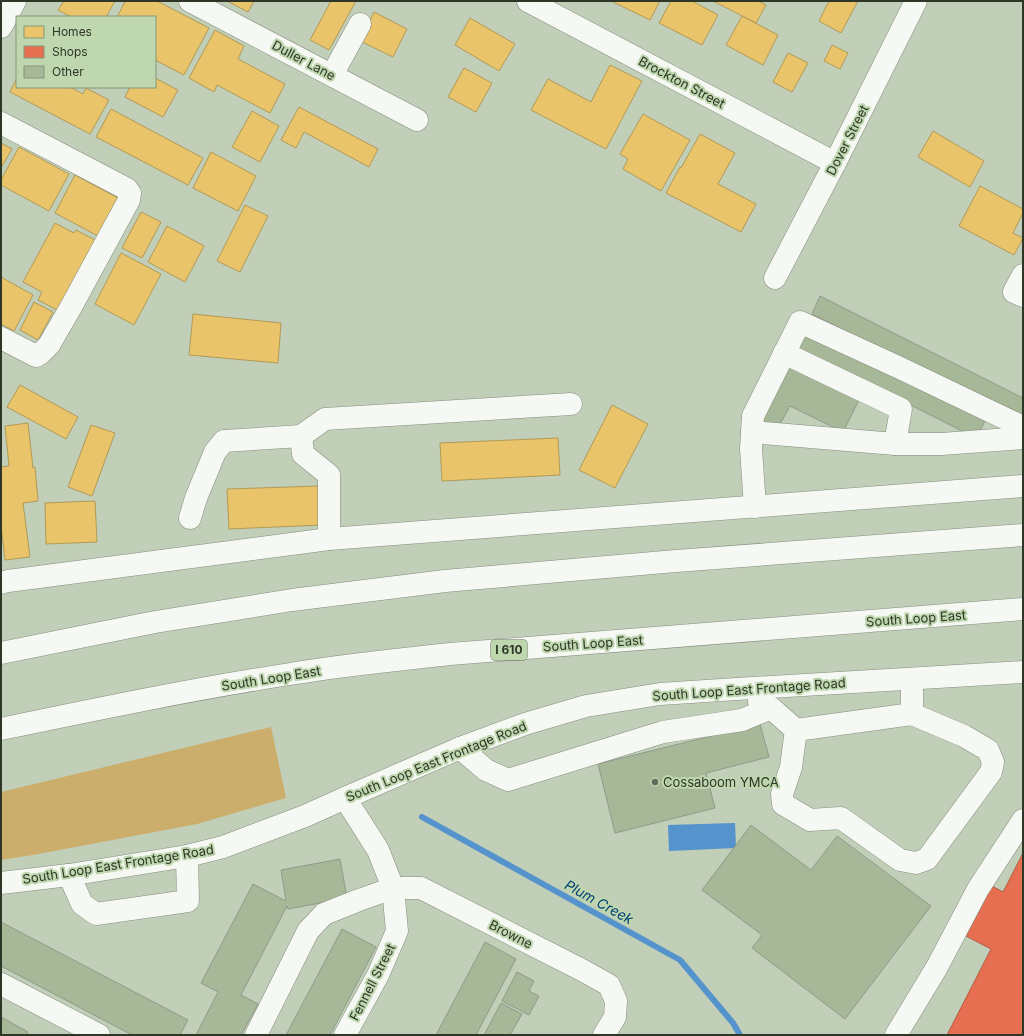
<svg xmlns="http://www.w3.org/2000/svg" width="1024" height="1036" font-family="Inter,sans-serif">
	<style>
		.green { fill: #ccae6c }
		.water { fill: #5493cb }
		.homes { fill: #e9c46a; stroke: #b19a56 }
		.shops { fill: #e76f51; stroke: #b05e44 }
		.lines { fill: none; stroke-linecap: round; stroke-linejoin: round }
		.stream { stroke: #5493cb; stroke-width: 6 }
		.building { fill: #a6b898; stroke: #909a89 }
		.minor-casing { stroke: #838e7d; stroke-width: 23 }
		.major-casing { stroke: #838e7d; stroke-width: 23 }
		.highway-casing { stroke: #838e7d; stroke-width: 23 }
		.minor { stroke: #f6f8f4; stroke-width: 22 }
		.major { stroke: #f6f8f4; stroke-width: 22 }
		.highway { stroke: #f6f8f4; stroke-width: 22 }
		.poi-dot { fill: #616c5a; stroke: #bfd7af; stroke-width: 1.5 }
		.labels { text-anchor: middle; stroke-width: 4; stroke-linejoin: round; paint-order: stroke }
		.shield { fill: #bfd7af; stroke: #5a6750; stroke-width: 1 }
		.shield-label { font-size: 12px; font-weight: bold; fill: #2e3727 }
		.street-label { font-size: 13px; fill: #2e3727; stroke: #bfd7af }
		.poi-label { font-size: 13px; fill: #2e3727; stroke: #bfd7af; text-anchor: start }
		.water-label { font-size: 14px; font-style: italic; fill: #013e77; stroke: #bfd7af }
	</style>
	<rect width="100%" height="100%" fill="#c1ceb8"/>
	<path class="green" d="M271 727 286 798 197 824 33 855 1 860V792Z"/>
	<path class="water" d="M735 823 736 848 669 851 668 825Z"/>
	<g class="homes">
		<path d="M64 1H115L106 17H71L58 10Z"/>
		<path d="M123 1H157L209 28 184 75 155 60V17H117L125 2Z"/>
		<path d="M227 1H254L248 12Z"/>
		<path d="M331 1H356L329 50 310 40Z"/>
		<path d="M611 1H660L650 20Z"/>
		<path d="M671 1H692L718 15 702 45 659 23Z"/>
		<path d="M713 1H758L766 5 756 23Z"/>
		<path d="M829 1H858L841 33 819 21Z"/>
		<path d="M374 12 407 29 393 57 360 41Z"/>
		<path d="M742 16 778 35 763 65 726 45Z"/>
		<path d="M470 18 515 44 499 71 455 45Z"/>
		<path d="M215 30 244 46 238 59 285 84 270 113 217 85 214 92 189 78Z"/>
		<path d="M832 45 848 53 840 69 824 61Z"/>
		<path d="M788 53 808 63 792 92 773 82Z"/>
		<path d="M610 65 642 81 606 149 531 110 548 79 591 102Z"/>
		<path d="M464 68 492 83 476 112 448 97Z"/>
		<path d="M17 78V87H70L83 94 86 88 109 100 90 134 10 92Z"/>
		<path d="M155 78 178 90 163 117 125 97 130 87H155Z"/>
		<path d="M299 107 378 149 369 167 304 132 296 148 281 140Z"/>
		<path d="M111 109 203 158 188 185 96 137Z"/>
		<path d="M252 111 279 126 260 162 232 147Z"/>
		<path d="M643 114 690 140 661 191 623 169 628 159 620 154Z"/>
		<path d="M933 131 984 161 970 187 918 157Z"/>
		<path d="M700 134 735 153 718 184 756 204 741 232 666 193 680 167 681 168Z"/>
		<path d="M1 143 12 149 1 168Z"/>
		<path d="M19 147 69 174 49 211 1 185V180Z"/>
		<path d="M211 152 256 176 238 211 193 188Z"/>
		<path d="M75 175 118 198 98 236 55 213Z"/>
		<path d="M980 186 1023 209V213L1013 233 1023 238 1014 255 959 226Z"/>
		<path d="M245 205 268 216 240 272 217 261Z"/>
		<path d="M141 212 161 222 142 258 122 248Z"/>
		<path d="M55 223 74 233 76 230 97 241 59 311 38 300 42 292 23 282Z"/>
		<path d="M167 226 204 246 185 282 148 262Z"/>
		<path d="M121 253 161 274 134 325 95 304Z"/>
		<path d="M1 277 33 295 14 331 1 324Z"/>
		<path d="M34 302 53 312 38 340 20 330Z"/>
		<path d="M193 314 281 323 278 363 189 355Z"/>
		<path d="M20 385 78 417 66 439 7 407Z"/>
		<path d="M612 405 648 424 615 488 579 470Z"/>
		<path d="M28 423 33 468 35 467 38 501 23 503 30 557 5 560 1 525V467L9 466 5 426Z"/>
		<path d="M91 425 115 433 92 496 68 487Z"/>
		<path d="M558 438 560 475 442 481 440 443Z"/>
		<path d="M320 486 322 525 229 529 227 489Z"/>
		<path d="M95 501 97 542 46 544 45 503Z"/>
	</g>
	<path class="shops" d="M1023 853V1035H947L991 949 966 936 992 886 1003 892Z"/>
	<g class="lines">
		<path class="stream" d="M422 817 680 960 733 1023 740 1035"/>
	</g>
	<g class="building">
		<path d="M820 296 1023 398V420L812 314Z"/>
		<path d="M805 331 985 421 976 438 797 348Z"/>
		<path d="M789 362 860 398 843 432 790 406 778 428 760 419Z"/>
		<path d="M760 724 769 757 706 773 715 808 615 833 598 764Z"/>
		<path d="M751 825 811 870 837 836 931 906 845 1019 752 948 762 935 702 890Z"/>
		<path d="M340 859 347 898 288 909 287 906 241 995 258 1004 241 1035H196L218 992 201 983 253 884 286 901 281 870Z"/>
		<path d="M1 922 188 1020 180 1035H132L1 966Z"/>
		<path d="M342 929 376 947 330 1035H286Z"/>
		<path d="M485 942 516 959 476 1035H436Z"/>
		<path d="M517 972 534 981 529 991 539 996 529 1015 502 1001Z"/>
		<path d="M501 1003 522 1014 510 1035H484Z"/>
		<path d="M1 1017 28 1032 26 1035H1Z"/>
	</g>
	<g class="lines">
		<g class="minor-casing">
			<g id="minor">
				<path d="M190 1 417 120"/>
				<path d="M528 1 835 163"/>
				<path d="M333 76 337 66 360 24"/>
				<path d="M1 123 127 189 130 193 129 200 71 307 49 345 41 353 36 356 1 338"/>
				<path d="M1023 275 1014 292 1023 296"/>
				<path d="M775 278 835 163 916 1"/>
				<path d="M784 353 901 409 895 444"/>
				<path d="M752 432 895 444H942L1023 438"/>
				<path d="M301 436 303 454 329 475V539"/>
				<path d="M755 507 751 449 753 416 800 322 900 368 1023 427"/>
				<path d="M190 518 196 498 215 452 224 441 301 436 325 419 571 404"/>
				<path d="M759 701 771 708 796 730 912 714V679"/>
				<path d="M796 730 791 767 782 794 783 804 810 820 841 818 900 860 916 863 927 859 991 772 993 762 988 750 964 736 912 714"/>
				<path d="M460 748 486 770 508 780 663 732 742 720 771 708"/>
				<path d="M69 875 82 904 96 914 188 901 187 856"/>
				<path d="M1 984 99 1035"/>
				<path d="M256 1035 308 931 324 914 359 900 393 888H421L582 970 609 985 616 1001 615 1017 604 1035"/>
				<path d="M345 1035 378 975 397 931 393 888 378 850 345 798"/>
				<path d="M896 1035 937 967 978 889 1023 820"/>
			</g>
		</g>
		<g class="major-casing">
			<g id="major">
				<path d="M1 27 15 1"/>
				<path d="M1 583 8 581 329 539 1023 486"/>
				<path d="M1 883 69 875 187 856 223 847 305 816 345 798 460 748 525 724 586 706 660 694 752 688 1023 672"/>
			</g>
		</g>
		<g class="highway-casing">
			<g id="highway">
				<path d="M1 653 155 622 292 600 445 581 676 561 1023 535"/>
				<path d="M1 729C97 709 193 689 290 674 343 665 397 660 450 654L1023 609"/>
			</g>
		</g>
		<use href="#minor" class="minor"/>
		<use href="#major" class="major"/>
		<use href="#highway" class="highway"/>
	</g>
	<circle class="poi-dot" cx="655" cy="782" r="4"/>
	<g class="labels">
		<rect class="shield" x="491" y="640" width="36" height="20" rx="3"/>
		<g class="shield-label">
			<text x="509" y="654">I 610</text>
		</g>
		<g class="street-label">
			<text transform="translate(304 60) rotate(28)" y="5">Duller Lane</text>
			<text transform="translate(682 82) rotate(28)" y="5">Brockton Street</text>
			<text transform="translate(847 140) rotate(-63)" y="5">Dover Street</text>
			<text transform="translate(916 618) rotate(-4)" y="5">South Loop East</text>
			<text transform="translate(593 643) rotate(-4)" y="5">South Loop East</text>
			<text transform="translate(271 678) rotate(-9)" y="5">South Loop East</text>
			<text transform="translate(749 689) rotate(-4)" y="5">South Loop East Frontage Road</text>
			<text transform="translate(436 761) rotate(-22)" y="5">South Loop East Frontage Road</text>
			<text transform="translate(118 864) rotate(-9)" y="5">South Loop East Frontage Road</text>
			<text transform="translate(511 934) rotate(27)" y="5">Browne</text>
			<text transform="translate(372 982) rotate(-63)" y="5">Fennell Street</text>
		</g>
		<g class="poi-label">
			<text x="663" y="787">Cossaboom YMCA</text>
		</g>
		<g class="water-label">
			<text transform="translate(599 902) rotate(29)" y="5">Plum Creek</text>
		</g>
	</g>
	<rect width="1024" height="1036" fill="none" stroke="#2e3727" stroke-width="4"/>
	<rect x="16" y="16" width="140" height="72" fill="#bfd7af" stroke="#859779"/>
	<rect x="24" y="26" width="20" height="12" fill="#e9c46a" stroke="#859779"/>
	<text x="52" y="36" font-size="12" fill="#2e3727">Homes</text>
	<rect x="24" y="46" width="20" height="12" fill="#e76f51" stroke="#859779"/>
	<text x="52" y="56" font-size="12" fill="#2e3727">Shops</text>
	<rect x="24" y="66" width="20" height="12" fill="#a6b898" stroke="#859779"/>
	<text x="52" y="76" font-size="12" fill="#2e3727">Other</text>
</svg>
